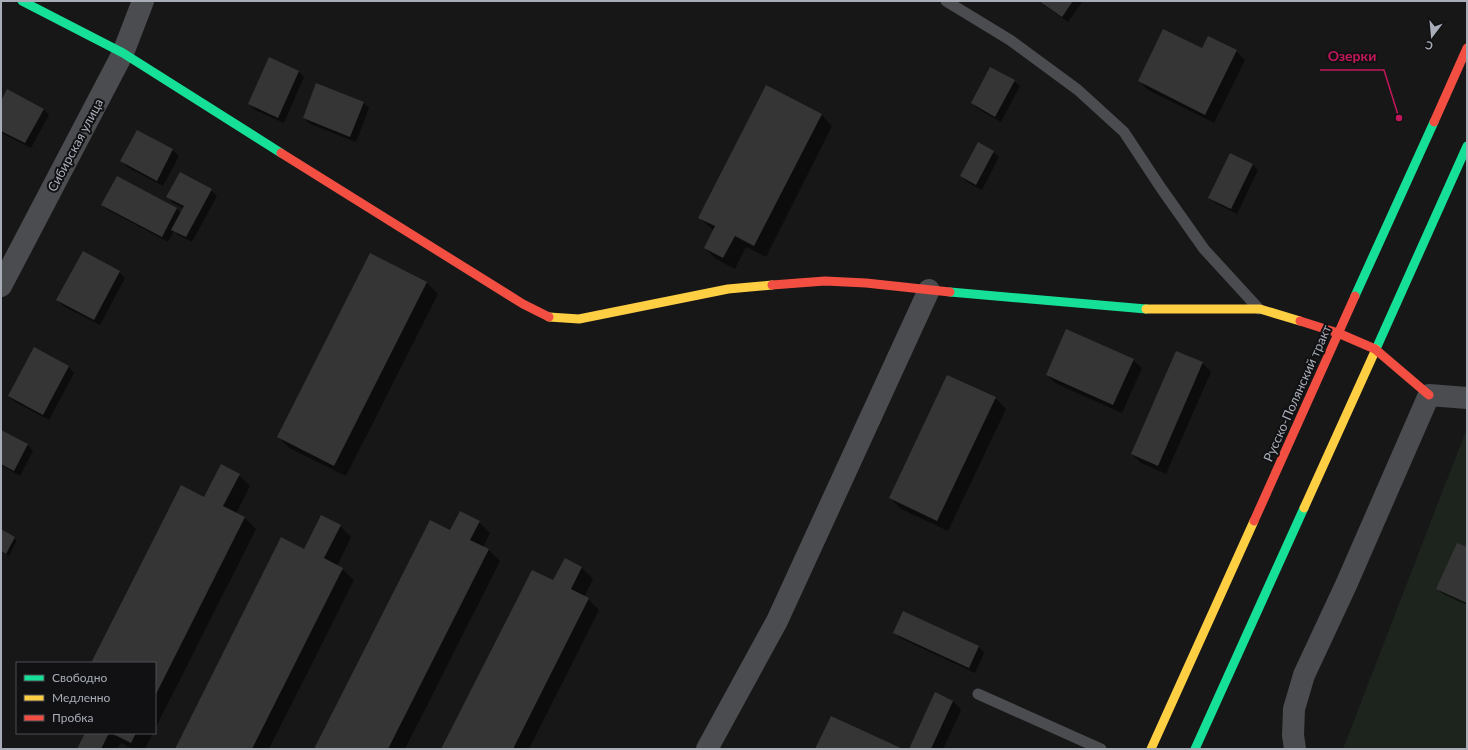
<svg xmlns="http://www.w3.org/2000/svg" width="1468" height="750" font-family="Lato,sans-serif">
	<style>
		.green { fill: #1d241e }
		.shadow { fill: #0007 }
		.building { fill: #353536 }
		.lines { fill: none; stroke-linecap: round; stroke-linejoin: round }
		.lane { stroke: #4b4c50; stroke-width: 11 }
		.street { stroke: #4b4c50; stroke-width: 22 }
		.fast { stroke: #16e098; stroke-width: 9 }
		.slow { stroke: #ffcf43; stroke-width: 9 }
		.jam { stroke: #f24e42; stroke-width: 9 }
		.labels { text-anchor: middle; stroke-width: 4; stroke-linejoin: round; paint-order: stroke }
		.street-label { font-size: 13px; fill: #a8adb8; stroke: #111113 }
		.leader { fill: none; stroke: #c2185b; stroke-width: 1.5 }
		.callout-dot { fill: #c2185b; stroke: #111113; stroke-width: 1.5 }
		.callout-label { font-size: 14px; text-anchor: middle; font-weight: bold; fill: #c2185b; stroke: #111113; stroke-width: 4; stroke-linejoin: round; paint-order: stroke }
	</style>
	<rect width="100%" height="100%" fill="#171717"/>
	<path class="green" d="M1467 428V749H1343Z"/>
	<g class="shadow">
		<path d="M1038 1H1083L1068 22Z"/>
		<path d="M1203 49 1236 51 1245 60 1214 123 1148 90 1139 81Z"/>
		<path d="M298 71 304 77 284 123 255 110 249 104Z"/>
		<path d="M1014 81 1020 86 1001 122 978 109 972 103Z"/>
		<path d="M363 102 369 108 356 142 310 124 304 118Z"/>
		<path d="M1 103 43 109 49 115 31 148 1 133Z"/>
		<path d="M821 114 832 126 766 257 746 247 735 269 716 259 705 248 714 231 700 218Z"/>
		<path d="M137 132 173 150 179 156 163 186 127 167 122 161Z"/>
		<path d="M993 152 999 157 982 190 967 182 961 176Z"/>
		<path d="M1252 164 1258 170 1237 214 1215 203 1209 198Z"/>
		<path d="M117 177 177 209 181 213 184 208 173 203 168 197 211 190 217 196 192 242 178 235 174 231 168 242 108 210 102 205Z"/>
		<path d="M370 255 427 283 438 294 346 476 289 448 278 436Z"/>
		<path d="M119 272 125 278 100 325 63 306 58 300Z"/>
		<path d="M34 349 69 367 74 373 49 420 15 402 9 396Z"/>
		<path d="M1133 360 1142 368 1122 413 1055 383 1047 375Z"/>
		<path d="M1202 363 1211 372 1166 474 1141 463 1132 454Z"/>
		<path d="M995 398 1006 409 948 531 901 509 890 498Z"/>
		<path d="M1 431 28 445 33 451 20 476 1 465Z"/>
		<path d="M239 475 250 486 236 514 245 518 256 529 155 729V663H93L205 498Z"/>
		<path d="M479 522 490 533 483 547 489 550 500 561 405 749H315L450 531Z"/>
		<path d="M340 526 351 537 337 566 342 569 354 580 269 749H176L305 550Z"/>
		<path d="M1 531 17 540 9 556 1 552Z"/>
		<path d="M1467 549V605L1443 594 1437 589Z"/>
		<path d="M565 560 582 568 593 579 584 597 588 599 599 610 529 749H442L554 582Z"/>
		<path d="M904 613 979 647 984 653 975 673 900 638 895 632Z"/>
		<path d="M953 701 961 710 943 749H910Z"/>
		<path d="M86 733H153L145 749H133L121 743 117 749H78Z"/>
	</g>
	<g class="building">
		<path d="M1039 1H1073L1062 17Z"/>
		<path d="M1163 29 1202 48 1208 36 1237 50 1205 115 1138 81Z"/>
		<path d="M269 57 299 71 278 118 248 104Z"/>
		<path d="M990 67 1015 80 995 117 971 103Z"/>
		<path d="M316 83 364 102 350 137 303 118Z"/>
		<path d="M766 85 822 114 754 246 735 236 723 258 704 248 715 226 698 218Z"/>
		<path d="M7 89 44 109 25 143 1 131V101Z"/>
		<path d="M137 130 173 149 157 181 120 161Z"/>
		<path d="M978 142 994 151 976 185 960 176Z"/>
		<path d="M1230 153 1253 164 1231 209 1208 198Z"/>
		<path d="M180 172 212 189 186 237 171 230 184 206 166 197Z"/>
		<path d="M117 176 177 208 162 237 101 205Z"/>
		<path d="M83 251 120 271 94 320 56 300Z"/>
		<path d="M370 253 427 282 334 466 277 437Z"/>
		<path d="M1066 329 1134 359 1113 405 1046 375Z"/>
		<path d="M34 347 69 366 43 415 8 396Z"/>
		<path d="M1176 351 1203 362 1158 466 1131 454Z"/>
		<path d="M947 375 996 397 937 521 889 498Z"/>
		<path d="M1 430 28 444 14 471 1 464Z"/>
		<path d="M221 464 240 474 223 506 245 517 155 696V663H91L181 485 204 497Z"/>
		<path d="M460 511 480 521 470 540 489 549 388 749H314L430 520 450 530Z"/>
		<path d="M321 515 341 525 324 558 343 568 252 749H175L281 537 304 549Z"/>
		<path d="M1 529 15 537 6 554 1 551Z"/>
		<path d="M1457 543 1467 547V603L1436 589Z"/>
		<path d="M565 558 582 567 571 589 589 598 513 749H441L532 570 553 580Z"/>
		<path d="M903 611 979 646 969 668 893 633Z"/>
		<path d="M935 692 953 701 931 749H909Z"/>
		<path d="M831 716 903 749H815Z"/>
		<path d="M85 733H109L101 749H77Z"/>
		<path d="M111 733H136L131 743Z"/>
	</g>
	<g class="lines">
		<g class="lane">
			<path d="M946 1 1010 40 1078 90 1124 132 1161 188 1204 249 1259 309"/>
			<path d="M978 694 1101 749"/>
		</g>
		<g class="street">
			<path d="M1 286 123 53 143 1"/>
			<path d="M707 749 777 621 929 290"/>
			<path d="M1295 749 1293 735 1294 709 1304 675 1346 585 1429 395 1467 398"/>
		</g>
		<g class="fast">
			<path d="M22 1 123 53 281 153"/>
			<path d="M950 292 1146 309"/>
			<path d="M1355 296 1434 122"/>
			<path d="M1376 349 1467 146"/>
			<path d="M1195 749 1304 508"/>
		</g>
		<g class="slow">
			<path d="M1146 309H1260L1300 321"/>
			<path d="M549 317 579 319 728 289 772 285"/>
			<path d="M1304 508 1376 349"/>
			<path d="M1151 749 1254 521"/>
		</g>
		<g class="jam">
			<path d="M1434 122 1467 48"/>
			<path d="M281 153 523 304 549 317"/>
			<path d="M772 285 825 281 866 283 950 292"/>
			<path d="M1300 321 1338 333 1375 349 1429 395"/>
			<path d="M1254 521 1355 296"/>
		</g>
	</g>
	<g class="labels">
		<g class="street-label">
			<text transform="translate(75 145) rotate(-62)" y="5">Сибирская улица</text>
			<text transform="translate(1297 393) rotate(-66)" y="5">Русско-Полянский тракт</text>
		</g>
	</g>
	<path class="leader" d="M1399 118L1384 70H1320"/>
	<circle class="callout-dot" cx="1399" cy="118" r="4"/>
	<g class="callout-label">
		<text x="1352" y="61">Озерки</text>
	</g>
	<rect width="1468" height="750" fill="none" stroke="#a8adb8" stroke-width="4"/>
	<rect x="16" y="662" width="140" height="72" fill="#111113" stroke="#4d4f55"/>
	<rect x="24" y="675" width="20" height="6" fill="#16e098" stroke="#4d4f55"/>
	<text x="52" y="682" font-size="12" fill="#a8adb8">Свободно</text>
	<rect x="24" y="695" width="20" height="6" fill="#ffcf43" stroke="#4d4f55"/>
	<text x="52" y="702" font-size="12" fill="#a8adb8">Медленно</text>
	<rect x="24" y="715" width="20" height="6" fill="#f24e42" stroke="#4d4f55"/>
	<text x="52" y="722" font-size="12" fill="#a8adb8">Пробка</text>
	<g transform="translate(1432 36) rotate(196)" stroke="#111113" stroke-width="3" paint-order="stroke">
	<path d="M0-3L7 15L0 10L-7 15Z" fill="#a8adb8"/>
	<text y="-6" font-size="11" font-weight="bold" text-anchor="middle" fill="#a8adb8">С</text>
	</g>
</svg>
